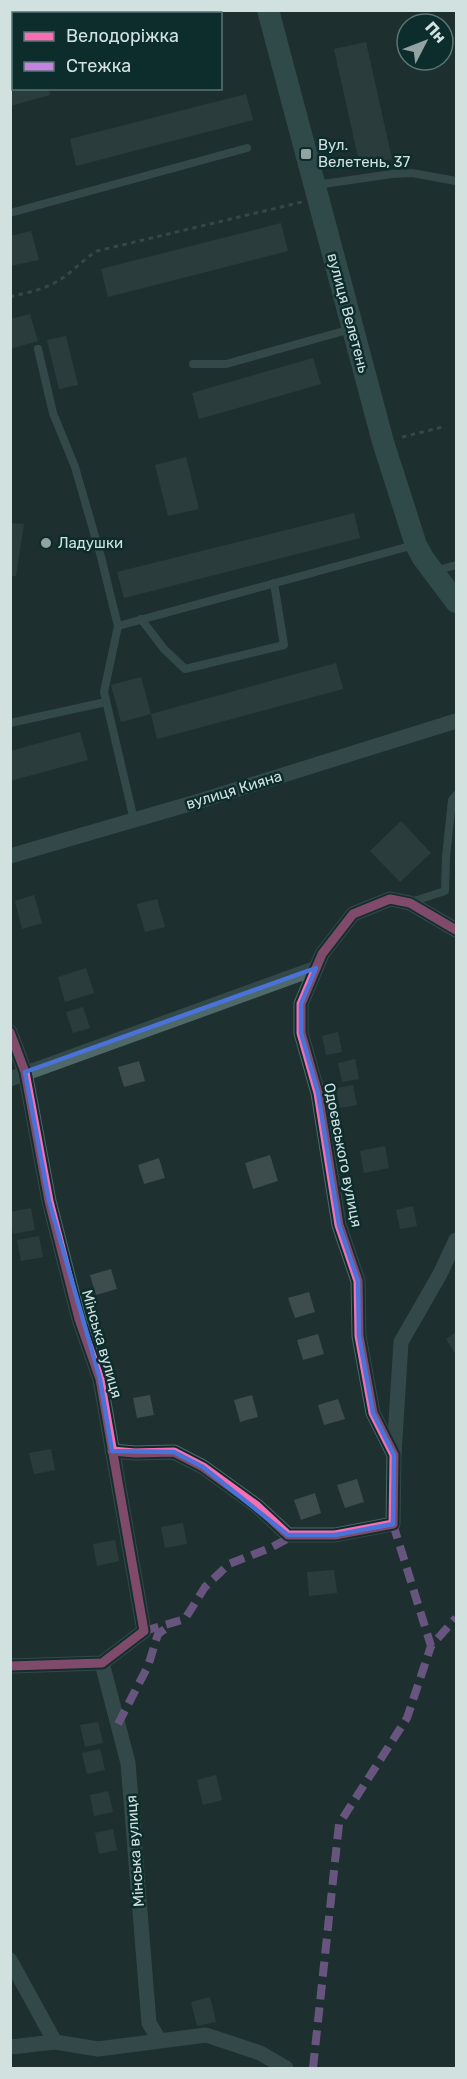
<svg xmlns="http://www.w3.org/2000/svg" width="467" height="2079" font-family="Rubik,sans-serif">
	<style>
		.building { fill: #3d4c4c }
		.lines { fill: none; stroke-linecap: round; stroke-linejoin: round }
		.path { stroke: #526665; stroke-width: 3; stroke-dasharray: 4.5 4.5; stroke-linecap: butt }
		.lane { stroke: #4e6968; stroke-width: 8 }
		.street { stroke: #4e6968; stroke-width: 15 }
		.secondary { stroke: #476968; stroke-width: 22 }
		.quiet { stroke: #c483df; stroke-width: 8; stroke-dasharray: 15 8; stroke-linecap: butt }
		.cycleway-casing { stroke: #0c2d2c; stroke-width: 13 }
		.cycleway { stroke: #f96db3; stroke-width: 9 }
		.marked { fill: none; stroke: #4a73da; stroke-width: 4.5; stroke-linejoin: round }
		.poi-dot { fill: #92a3a2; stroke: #0c2d2c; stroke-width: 2 }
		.labels { text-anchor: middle; stroke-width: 5; stroke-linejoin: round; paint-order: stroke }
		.poi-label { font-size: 15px; fill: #d0e1e0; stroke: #0c2d2c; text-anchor: start }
		.street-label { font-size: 15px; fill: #d0e1e0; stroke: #0c2d2c }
	</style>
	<rect width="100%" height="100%" fill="#1e302f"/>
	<g class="building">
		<path d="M366 42 392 159 360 166 334 49Z"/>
		<path d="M10 76H14V88H49L50 95 10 106Z"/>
		<path d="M246 94 253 120 76 166 70 139Z"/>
		<path d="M281 223 288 251 108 297 101 269Z"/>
		<path d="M31 231 39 260 10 266V236Z"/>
		<path d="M30 314 38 341 10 349V319Z"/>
		<path d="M66 336 78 385 59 389 47 340Z"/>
		<path d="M313 358 321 384 199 419 192 393Z"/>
		<path d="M186 457 199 509 168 516 155 465Z"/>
		<path d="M354 513 360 538 124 598 117 572Z"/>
		<path d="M10 523 24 524 16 576H10Z"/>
		<path d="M336 663 343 689 157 739 151 714Z"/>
		<path d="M141 677 151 714 121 722 111 685Z"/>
		<path d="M80 732 88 760 10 781V751Z"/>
		<path d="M401 821 431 853 400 882 370 851Z"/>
		<path d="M34 895 42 923 22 929 15 901Z"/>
		<path d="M157 899 165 927 145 932 137 904Z"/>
		<path d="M86 968 94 993 65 1002 58 977Z"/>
		<path d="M83 1007 90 1028 73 1033 66 1012Z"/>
		<path d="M338 1032 342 1052 326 1055 322 1036Z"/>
		<path d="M355 1059 359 1079 342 1082 338 1063Z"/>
		<path d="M139 1061 145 1081 124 1087 118 1067Z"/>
		<path d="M353 1085 357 1105 340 1108 336 1088Z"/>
		<path d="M385 1146 389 1168 364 1173 360 1151Z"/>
		<path d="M270 1155 278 1181 253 1189 245 1163Z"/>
		<path d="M159 1158 165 1178 144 1184 138 1165Z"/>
		<path d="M413 1206 417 1226 400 1229 396 1210Z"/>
		<path d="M31 1208 35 1230 13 1234 10 1212Z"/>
		<path d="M39 1236 43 1257 21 1261 17 1240Z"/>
		<path d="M111 1269 117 1289 96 1295 90 1275Z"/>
		<path d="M309 1292 315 1312 295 1318 288 1298Z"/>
		<path d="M456 1332V1355L446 1339Z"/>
		<path d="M318 1334 324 1354 303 1360 297 1340Z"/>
		<path d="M150 1395 154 1415 137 1418 133 1398Z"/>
		<path d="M252 1395 258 1417 240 1422 234 1400Z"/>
		<path d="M338 1399 345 1419 324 1425 318 1405Z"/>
		<path d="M51 1449 55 1470 34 1474 29 1453Z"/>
		<path d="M357 1479 364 1502 345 1508 337 1485Z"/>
		<path d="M315 1493 321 1513 301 1520 294 1500Z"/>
		<path d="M183 1523 187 1544 165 1548 161 1527Z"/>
		<path d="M115 1540 119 1561 97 1566 93 1544Z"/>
		<path d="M334 1570 337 1593 309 1596 307 1572Z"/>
		<path d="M98 1722 103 1743 85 1747 80 1725Z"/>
		<path d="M100 1749 105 1770 87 1774 82 1753Z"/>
		<path d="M216 1775 222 1800 203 1805 197 1780Z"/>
		<path d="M108 1791 113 1812 94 1816 90 1795Z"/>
		<path d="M113 1829 117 1850 99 1854 95 1833Z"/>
		<path d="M210 1997 216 2022 197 2026 191 2002Z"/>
	</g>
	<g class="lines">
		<g class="path">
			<path d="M10 297C25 293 42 290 56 282 71 274 82 260 97 251L302 202"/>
			<path d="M402 437 443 427"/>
		</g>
		<g class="lane">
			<path d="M316 185 392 174 412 173 456 181"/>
			<path d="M10 213 247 148"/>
			<path d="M38 349 53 413 75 467 101 557 118 626 104 692 134 820"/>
			<path d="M193 364H226L351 329"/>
			<path d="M435 571 456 565"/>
			<path d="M141 619 164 649 185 669 284 645 274 583"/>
			<path d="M118 626 414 545"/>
			<path d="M10 723 106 702"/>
			<path d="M411 902 445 891 446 857 452 800 456 795"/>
		</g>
		<g class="street">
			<path d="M10 856 203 800 456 721"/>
			<path d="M10 1032 25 1072 49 1201 79 1319 100 1379 144 1631 102 1663 10 1666"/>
			<path d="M10 1079 316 968"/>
			<path d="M112 1451 135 1453 174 1452 203 1467 257 1506 288 1535H335L393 1524 394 1455 373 1413 359 1336 358 1281 339 1225 318 1093 301 1033V1004L322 954 353 914 390 899 410 903 456 930"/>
			<path d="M394 1454 401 1342 440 1274 456 1240"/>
			<path d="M102 1663 128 1763 149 2023 159 2040"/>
			<path d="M10 1960 55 2042"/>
			<path d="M10 2047 55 2042 98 2049 206 2035 260 2053 286 2068"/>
		</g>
		<path class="secondary" d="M268 10 383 442 416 545 423 558 456 602"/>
		<g class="quiet">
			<path d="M393 1524 431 1646 456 1618"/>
			<path d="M144 1631 185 1619 205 1587 229 1564 270 1548 293 1536"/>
			<path d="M118 1724 148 1666 158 1634 169 1626"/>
			<path d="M313 2068 339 1824 407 1718 431 1646"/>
		</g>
		<g class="cycleway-casing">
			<g id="cycleway">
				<path d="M10 1032 25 1072 49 1201 79 1319 100 1379 144 1631 102 1663 10 1666"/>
				<path d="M112 1451 135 1453 174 1452 203 1467 257 1506 288 1535H335L393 1524 394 1455 373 1413 359 1336 358 1281 339 1225 318 1093 301 1033V1004L322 954 353 914 390 899 410 903 456 930"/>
			</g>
		</g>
		<use href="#cycleway" class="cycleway"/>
	</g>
	<path d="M0 0H467V2079H0ZM316 968 301 1004V1033L318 1093 339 1225 358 1281 359 1336 373 1413 394 1455 393 1524 335 1535H288L203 1467 174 1452 112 1451 100 1379 49 1201 25 1072Z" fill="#1e302f" fill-opacity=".55" fill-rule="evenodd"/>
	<path class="marked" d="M316 968 301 1004V1033L318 1093 339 1225 358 1281 359 1336 373 1413 394 1455 393 1524 335 1535H288L203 1467 174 1452 112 1451 100 1379 49 1201 25 1072Z"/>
	<g class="poi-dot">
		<rect x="300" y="148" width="12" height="12" rx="3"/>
		<circle cx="46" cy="543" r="6"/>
	</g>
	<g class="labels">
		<g class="poi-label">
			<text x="318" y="150">Вул.<tspan x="318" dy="17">Велетень, 37</tspan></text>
			<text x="58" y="548">Ладушки</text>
		</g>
		<g class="street-label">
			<text transform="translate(348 313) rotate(75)" y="5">вулиця Велетень</text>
			<text transform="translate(234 790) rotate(-17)" y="5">вулиця Кияна</text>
			<text transform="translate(343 1155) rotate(79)" y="5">Одоєвського вулиця</text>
			<text transform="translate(102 1344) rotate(74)" y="5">Мінська вулиця</text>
			<text transform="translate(135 1851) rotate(-94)" y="5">Мінська вулиця</text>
		</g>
	</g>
	<rect width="467" height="2079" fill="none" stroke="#d0e1e0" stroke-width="24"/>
	<rect x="12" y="12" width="210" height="78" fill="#0c2d2c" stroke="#5a7574" stroke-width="1.5"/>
	<rect x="24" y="32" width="30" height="9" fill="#f96db3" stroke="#5a7574" stroke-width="1.5"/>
	<text x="66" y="42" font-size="18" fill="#d0e1e0">Велодоріжка</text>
	<rect x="24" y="62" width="30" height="9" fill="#c483df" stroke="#5a7574" stroke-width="1.5"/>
	<text x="66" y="72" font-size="18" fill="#d0e1e0">Стежка</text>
	<g transform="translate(425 42) rotate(48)"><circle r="28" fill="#0c2d2c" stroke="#5a7574" stroke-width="1.5"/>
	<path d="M0-4.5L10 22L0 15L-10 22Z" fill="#92a3a2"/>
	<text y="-9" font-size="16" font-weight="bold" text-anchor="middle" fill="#d0e1e0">Пн</text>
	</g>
</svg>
